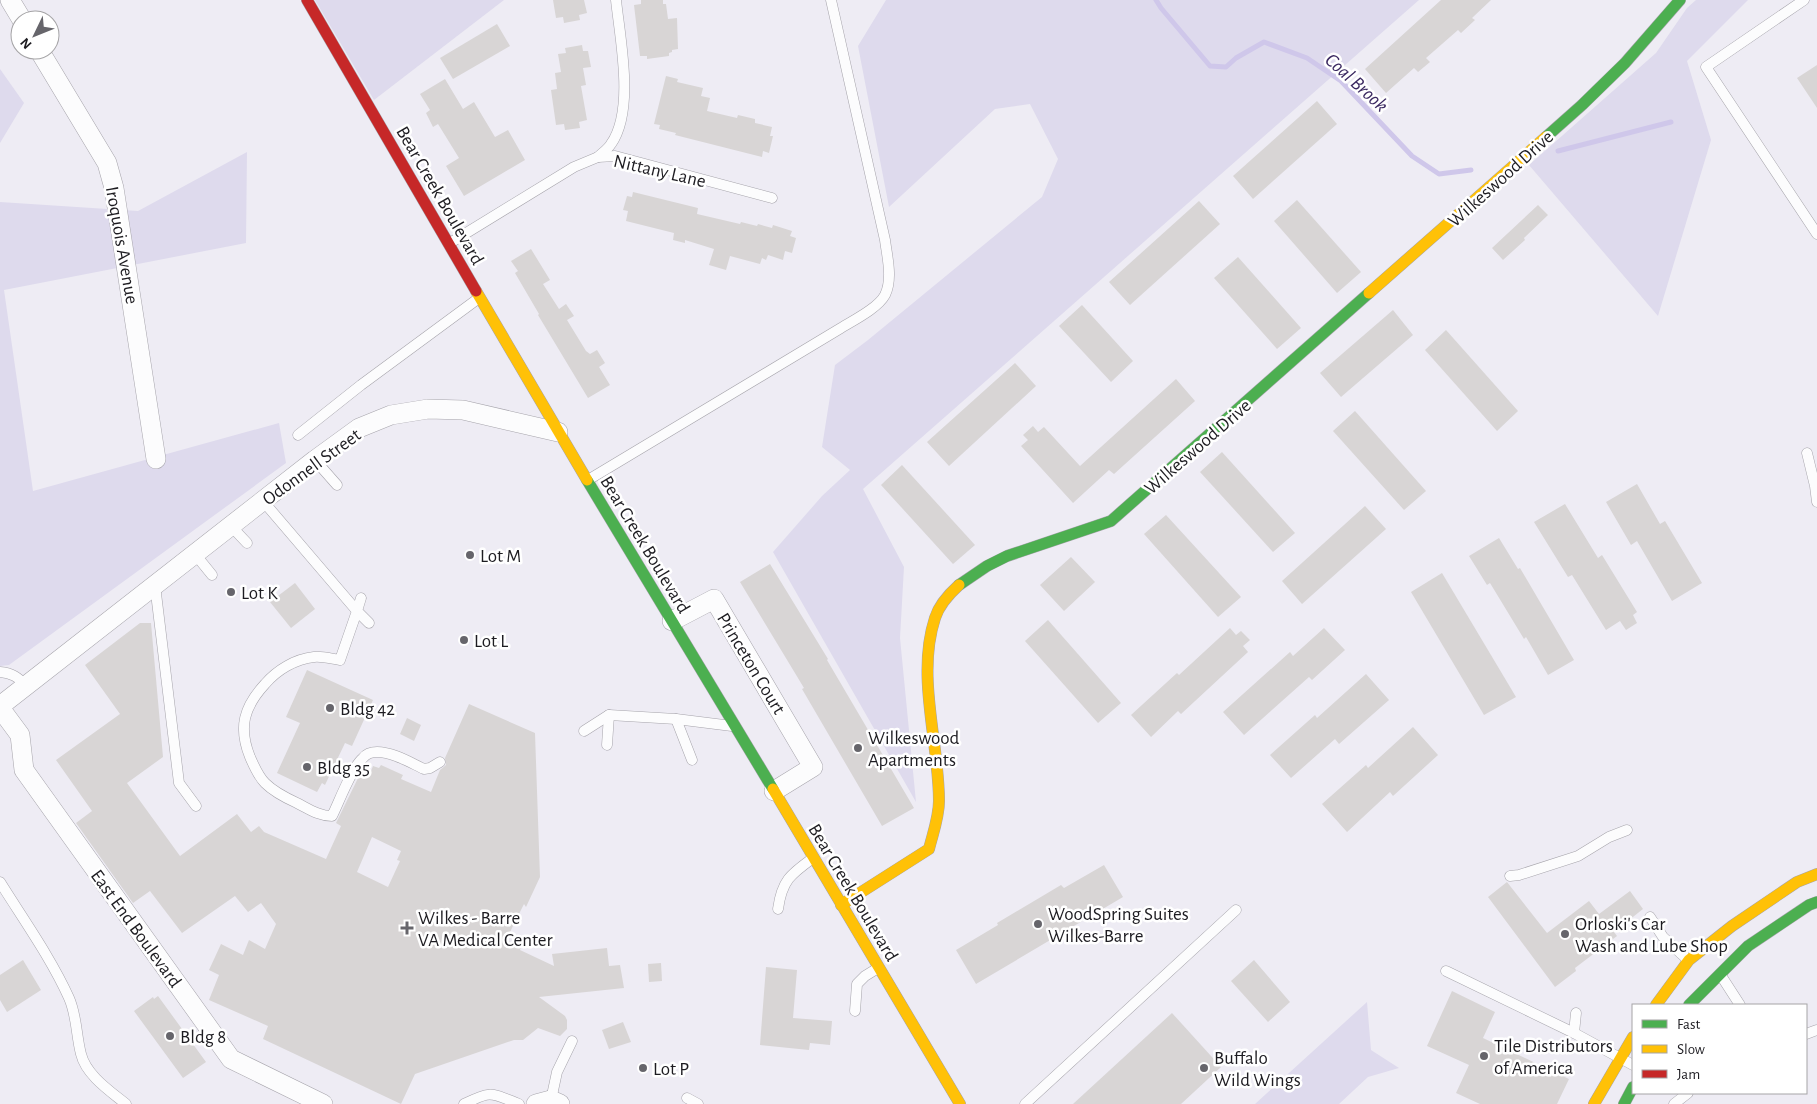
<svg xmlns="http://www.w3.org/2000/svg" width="1817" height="1104" font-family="'Alegreya Sans',sans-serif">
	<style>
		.green { fill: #dedaed }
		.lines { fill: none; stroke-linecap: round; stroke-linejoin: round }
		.stream { stroke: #cfc7ea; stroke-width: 5 }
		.building { fill: #d8d5d5; fill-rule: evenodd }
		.lane-casing { stroke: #a6a4ab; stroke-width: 11 }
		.street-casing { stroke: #a6a4ab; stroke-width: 20 }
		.fast-casing { stroke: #a6a4ab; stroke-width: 12 }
		.slow-casing { stroke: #a6a4ab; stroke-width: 12 }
		.jam-casing { stroke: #a6a4ab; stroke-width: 12 }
		.lane { stroke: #fcfcfd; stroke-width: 10 }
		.street { stroke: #fcfcfd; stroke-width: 19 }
		.fast { stroke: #4caf50; stroke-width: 11 }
		.slow { stroke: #ffc107; stroke-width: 11 }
		.jam { stroke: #c62828; stroke-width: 11 }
		.poi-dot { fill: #66656b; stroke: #fff; stroke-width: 2 }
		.labels { text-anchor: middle; stroke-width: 5; stroke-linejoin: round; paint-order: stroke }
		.street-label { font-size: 19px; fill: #1d1c21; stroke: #fff }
		.poi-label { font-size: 19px; fill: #1d1c21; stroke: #fff; text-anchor: start }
		.water-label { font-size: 20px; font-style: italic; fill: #3b2961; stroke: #fff }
	</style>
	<rect width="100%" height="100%" fill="#eeecf4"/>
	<g class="green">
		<path d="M315 0H504L374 100Z"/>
		<path d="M886 0H1419L863 489 904 567 900 638 916 802 773 552 822 496 850 470 822 447 835 365 868 340 1042 197 1058 159 1030 104 995 109 889 207 858 46Z"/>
		<path d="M1696 0H1748L1687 61 1711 140 1658 316 1529 165 1656 53 1687 8Z"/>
		<path d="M0 69 24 103 0 143Z"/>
		<path d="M247 152 246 243 4 290 33 491 279 423 286 463 9 665 0 666V202L138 211Z"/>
		<path d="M1367 1002 1371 1050 1399 1068 1368 1077 1339 1104H1255Z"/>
	</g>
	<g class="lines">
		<g class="stream">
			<path d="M1156 0 1161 8 1210 66 1226 67 1236 58 1264 42 1307 58 1341 81 1412 156 1439 174 1471 170"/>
			<path d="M1558 151 1671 122"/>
		</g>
	</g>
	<g class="building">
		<path d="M553 0H584L587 13 579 15 580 20 564 23 563 17 556 18Z"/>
		<path d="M641 0H663V4H666L668 19 677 18 678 49 672 50V52L669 53V56L647 59V56H640L634 5 641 4Z"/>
		<path d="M1441 0H1491L1472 18 1475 20 1461 33 1458 30 1426 58 1430 62 1418 72 1414 68 1386 93 1365 69Z"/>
		<path d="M497 24 510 46 453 79 440 58Z"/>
		<path d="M582 45 583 51H588L591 67 583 68 586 85 581 86 587 120 579 122 580 128 565 130 564 124 556 125 551 90 557 89 555 73 561 72 558 54 566 53 565 48Z"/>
		<path d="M1817 65V108L1797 78Z"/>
		<path d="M666 76 678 79 677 82 703 88 701 96 710 98 707 111 737 118 738 115 755 119V123L772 127 770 136H773L769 153 763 151 762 157 675 135 676 133 659 129 660 125 654 124Z"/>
		<path d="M445 79 463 109 474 102 495 137 508 130 525 160 464 196 446 166 459 158 438 124 433 127 426 113 430 110 420 94Z"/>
		<path d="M1317 101 1337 124 1253 199 1233 176Z"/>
		<path d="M633 192 698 208 697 214 740 224 741 222 757 226 758 224 772 228 773 225 792 231 790 236 796 238 792 253 785 251 783 260 768 255 766 260 762 258 760 264 730 256 726 270 709 265 714 249 685 240V243L673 240 674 233 626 221 628 211 623 210 627 196 632 197Z"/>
		<path d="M1297 200 1361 272 1337 293 1274 221Z"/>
		<path d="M1199 201 1220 224 1130 305 1109 282Z"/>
		<path d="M1538 205 1548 215 1524 238 1525 240 1503 260 1492 248Z"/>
		<path d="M531 249 550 280 543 284 559 309 566 304 574 316 567 320 586 351 590 354 597 350 605 363 599 367 610 385 588 398 538 315 539 314 515 273 518 271 511 261Z"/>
		<path d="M1238 257 1301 328 1277 349 1214 278Z"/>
		<path d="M1082 305 1133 361 1111 382 1059 326Z"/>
		<path d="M1393 310 1413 335 1341 397 1320 373Z"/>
		<path d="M1446 330 1518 411 1497 431 1425 350Z"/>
		<path d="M1015 363 1036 386 949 466 927 442Z"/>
		<path d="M1176 379 1195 401 1114 474 1109 470 1073 503 1021 446 1028 440 1023 435 1033 426 1038 432 1044 427 1080 466Z"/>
		<path d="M1355 411 1426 491 1404 510 1333 431Z"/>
		<path d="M1222 452 1295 533 1273 552 1200 472Z"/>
		<path d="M902 465 975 545 953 564 881 485Z"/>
		<path d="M1637 484 1660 524 1665 521 1702 583 1672 601 1637 541 1631 545 1606 502Z"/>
		<path d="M1565 504 1598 558 1602 555 1637 612 1633 615 1637 623 1626 630 1620 621 1606 630 1572 575 1568 577 1534 522Z"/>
		<path d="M1365 506 1386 529 1302 604 1282 581Z"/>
		<path d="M1166 515 1241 597 1218 617 1144 534Z"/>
		<path d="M1499 538 1518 569 1520 568 1574 660 1548 675 1526 637 1524 639 1490 583 1487 585 1469 556Z"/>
		<path d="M1071 557 1095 582 1064 611 1040 585Z"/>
		<path d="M770 564 828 659 827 660 914 808 882 826 802 689 804 688 740 582Z"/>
		<path d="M1442 573 1516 697 1484 715 1411 592Z"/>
		<path d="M295 583 315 609 291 628 270 602Z"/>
		<path d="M1048 620 1121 703 1098 723 1025 641Z"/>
		<path d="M140 623H151L163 757 127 783 180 856 237 814 251 832 259 826 264 832 326 859 341 826 336 823 361 772 369 776 373 766 379 768 381 765 403 775 401 779 431 792 440 770 446 765 445 758 469 704 535 733 540 877 526 907 524 904 506 940 521 947 520 950 554 966 552 954 607 948 609 966 620 965 624 988 539 997 565 1016 567 1020V1029L560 1036 538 1028 523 1040H514L415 1074 401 1104 263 1039 268 1026 209 1000 219 975 209 970 221 944 243 955 249 940 265 949 276 924 261 903 248 912 235 896 182 933 150 891 133 903 76 823 92 811 56 760 120 714 85 665ZM372 837 401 851 397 860 400 861 388 887 357 872Z"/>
		<path d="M1230 628 1236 635 1241 631 1250 640 1243 646 1248 652 1181 714 1178 711 1151 737 1131 715 1177 673 1179 675Z"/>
		<path d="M1324 628 1345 650 1312 680 1309 677 1244 735 1223 712 1290 652 1293 656Z"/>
		<path d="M307 670 373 700 352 746 345 743 325 785 322 783 317 792 277 773 300 723 286 717Z"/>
		<path d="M1366 674 1389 700 1339 744 1335 739 1291 778 1270 755 1315 715 1317 718Z"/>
		<path d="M407 718 421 725 414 741 400 734Z"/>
		<path d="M1413 727 1438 755 1393 796 1390 792 1347 832 1322 804 1366 765 1368 768Z"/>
		<path d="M1104 865 1123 897 976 984 956 950 998 925 997 923 1061 885 1064 888Z"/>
		<path d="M1507 882 1547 933 1589 901 1599 914 1630 891 1643 909 1614 932 1617 936 1575 968 1576 971 1555 987 1488 897Z"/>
		<path d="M23 960 41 990 7 1012 0 1000V975Z"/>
		<path d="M1254 960 1290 1002 1268 1022 1231 981Z"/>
		<path d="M661 963 662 981 649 982 648 964Z"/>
		<path d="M766 967 797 970 793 1018 832 1021 830 1045 810 1043 809 1050 760 1045Z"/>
		<path d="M1452 991 1495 1012 1483 1038 1569 1079 1557 1104H1480L1456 1093 1469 1065 1427 1046Z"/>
		<path d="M158 996 206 1062 183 1078 134 1011 153 997 154 999Z"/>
		<path d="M1172 1013 1221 1067 1181 1104H1073Z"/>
		<path d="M623 1022 631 1042 609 1049 602 1030Z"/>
	</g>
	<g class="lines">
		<g class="lane-casing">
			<g id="lane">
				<path d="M1804 0 1706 67 1817 234"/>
				<path d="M598 157C602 153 608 149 611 144 635 110 620 39 616 0"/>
				<path d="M450 243 574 167 598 157 615 156 772 198"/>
				<path d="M298 435 361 385 479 298"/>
				<path d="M1807 453 1815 486 1817 502"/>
				<path d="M315 460 337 485"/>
				<path d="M588 480 841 328C854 320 878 308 885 295 893 279 887 256 885 240L831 0"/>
				<path d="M263 501 357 611 340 660C332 659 322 656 314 657 295 659 277 670 265 684 244 707 238 727 250 757 254 766 258 776 265 783 274 792 286 798 297 803 309 809 319 816 332 816 339 802 352 767 363 758 366 754 372 752 377 752 393 752 411 763 424 769L430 768 440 762"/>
				<path d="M231 526 247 543"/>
				<path d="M195 554 212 575"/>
				<path d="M155 585 179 783 196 806"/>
				<path d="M361 598 357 611 369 623"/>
				<path d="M0 672C12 673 18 677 26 686"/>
				<path d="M676 719 692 760"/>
				<path d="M584 731 609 715 676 719 732 726"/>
				<path d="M607 745 609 715"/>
				<path d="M1510 876 1519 875 1578 856 1609 837 1627 830"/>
				<path d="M0 882C23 919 51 958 69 998 77 1016 76 1035 81 1054 86 1075 110 1091 126 1104"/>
				<path d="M778 909C782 880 791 874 813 858"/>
				<path d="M1650 917 1663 937 1688 960"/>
				<path d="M1446 971 1574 1033 1633 1065"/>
				<path d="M1720 974 1740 1005"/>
				<path d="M855 1011 857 984 865 976 878 968"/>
				<path d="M1574 1033 1576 1013"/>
				<path d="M1806 1034 1817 1030"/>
				<path d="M687 1098 698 1104"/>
				<path d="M551 1100 557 1072 572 1041"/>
				<path d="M464 1104C492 1090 491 1093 519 1104"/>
				<path d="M1025 1104 1236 910"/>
				<path d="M1674 1104 1688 1093"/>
			</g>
		</g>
		<g class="street-casing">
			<g id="street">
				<path d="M10 0 22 20"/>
				<path d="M39 50 107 163 114 188 156 459"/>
				<path d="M672 621 714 599 813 767 774 791"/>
				<path d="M0 706 315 460 359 428 391 415 428 409 463 410 558 432"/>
				<path d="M0 708 20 735 24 770 231 1059 323 1104"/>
				<path d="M536 1104 551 1100 560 1104"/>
			</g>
		</g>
		<g class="fast-casing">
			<g id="fast">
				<path d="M1546 137 1582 105 1625 63 1680 0"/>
				<path d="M587 480 773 789"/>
				<path d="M959 585 987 566 1007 556 1111 521 1369 293"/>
				<path d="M1689 1005 1748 946 1809 905 1817 902"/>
				<path d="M1624 1104 1633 1087"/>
			</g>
		</g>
		<g class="slow-casing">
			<g id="slow">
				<path d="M476 291 587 480"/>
				<path d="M1369 293 1546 137"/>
				<path d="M773 789 960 1104"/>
				<path d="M841 905 929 849C933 833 939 817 939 801 939 742 916 676 935 618 939 605 949 594 959 585"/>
				<path d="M1656 1005 1689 960 1732 926 1797 882 1817 874"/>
				<path d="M1594 1104 1633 1037"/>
			</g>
		</g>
		<g class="jam-casing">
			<path id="jam" d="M307 0 476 291"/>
		</g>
		<use href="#lane" class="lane"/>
		<use href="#street" class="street"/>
		<use href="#fast" class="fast"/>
		<use href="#slow" class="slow"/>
		<use href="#jam" class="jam"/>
	</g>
	<g class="poi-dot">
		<circle cx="470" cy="555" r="5"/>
		<circle cx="231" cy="592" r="5"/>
		<circle cx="464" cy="640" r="5"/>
		<circle cx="330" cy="708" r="5"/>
		<circle cx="858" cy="748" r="5"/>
		<circle cx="307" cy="767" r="5"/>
		<circle cx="1038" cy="924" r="5"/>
		<path d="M404.5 920.5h5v5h5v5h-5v5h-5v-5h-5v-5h5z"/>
		<circle cx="1565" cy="934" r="5"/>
		<circle cx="170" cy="1036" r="5"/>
		<circle cx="1484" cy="1056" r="5"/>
		<circle cx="643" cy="1068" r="5"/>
		<circle cx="1204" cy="1068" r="5"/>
	</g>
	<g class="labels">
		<g class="street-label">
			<text transform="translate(660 170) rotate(13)" y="7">Nittany Lane</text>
			<text transform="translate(1500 178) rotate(-42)" y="7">Wilkeswood Drive</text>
			<text transform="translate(441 195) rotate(60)" y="7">Bear Creek Boulevard</text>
			<text transform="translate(123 245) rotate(80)" y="7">Iroquois Avenue</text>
			<text transform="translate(1197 446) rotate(-41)" y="7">Wilkeswood Drive</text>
			<text transform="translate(311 466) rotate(-36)" y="7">Odonnell Street</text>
			<text transform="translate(646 544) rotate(59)" y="7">Bear Creek Boulevard</text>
			<text transform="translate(752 663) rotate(59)" y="7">Princeton Court</text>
			<text transform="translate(854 892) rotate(59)" y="7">Bear Creek Boulevard</text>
			<text transform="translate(137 928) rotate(54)" y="7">East End Boulevard</text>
		</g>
		<g class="poi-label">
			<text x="480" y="562">Lot M</text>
			<text x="241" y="599">Lot K</text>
			<text x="474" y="647">Lot L</text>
			<text x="340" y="715">Bldg 42</text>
			<text x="868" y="744">Wilkeswood<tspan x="868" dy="22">Apartments</tspan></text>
			<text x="317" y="774">Bldg 35</text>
			<text x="1048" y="920">WoodSpring Suites<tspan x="1048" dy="22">Wilkes-Barre</tspan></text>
			<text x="418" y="924">Wilkes - Barre<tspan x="418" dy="22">VA Medical Center</tspan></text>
			<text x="1575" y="930">Orloski's Car<tspan x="1575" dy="22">Wash and Lube Shop</tspan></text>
			<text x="180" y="1043">Bldg 8</text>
			<text x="1494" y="1052">Tile Distributors<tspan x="1494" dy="22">of America</tspan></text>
			<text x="1214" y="1064">Buffalo<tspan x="1214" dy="22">Wild Wings</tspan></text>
			<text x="653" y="1075">Lot P</text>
		</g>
		<g class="water-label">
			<text transform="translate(1357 82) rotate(42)" y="7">Coal Brook</text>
		</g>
	</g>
	<rect x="1632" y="1004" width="175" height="90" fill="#ffffff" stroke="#a5a4a6"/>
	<rect x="1642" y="1020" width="25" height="8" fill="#4caf50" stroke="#a5a4a6"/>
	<text x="1677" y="1029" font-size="15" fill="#1d1c21">Fast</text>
	<rect x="1642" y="1045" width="25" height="8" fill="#ffc107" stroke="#a5a4a6"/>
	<text x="1677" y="1054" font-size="15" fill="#1d1c21">Slow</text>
	<rect x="1642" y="1070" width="25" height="8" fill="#c62828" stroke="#a5a4a6"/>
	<text x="1677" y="1079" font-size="15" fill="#1d1c21">Jam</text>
	<g transform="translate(35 35) rotate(227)"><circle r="24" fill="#ffffff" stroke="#a5a4a6"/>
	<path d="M0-4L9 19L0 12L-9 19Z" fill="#66656b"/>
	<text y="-8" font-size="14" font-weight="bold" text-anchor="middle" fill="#1d1c21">N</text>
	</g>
</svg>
